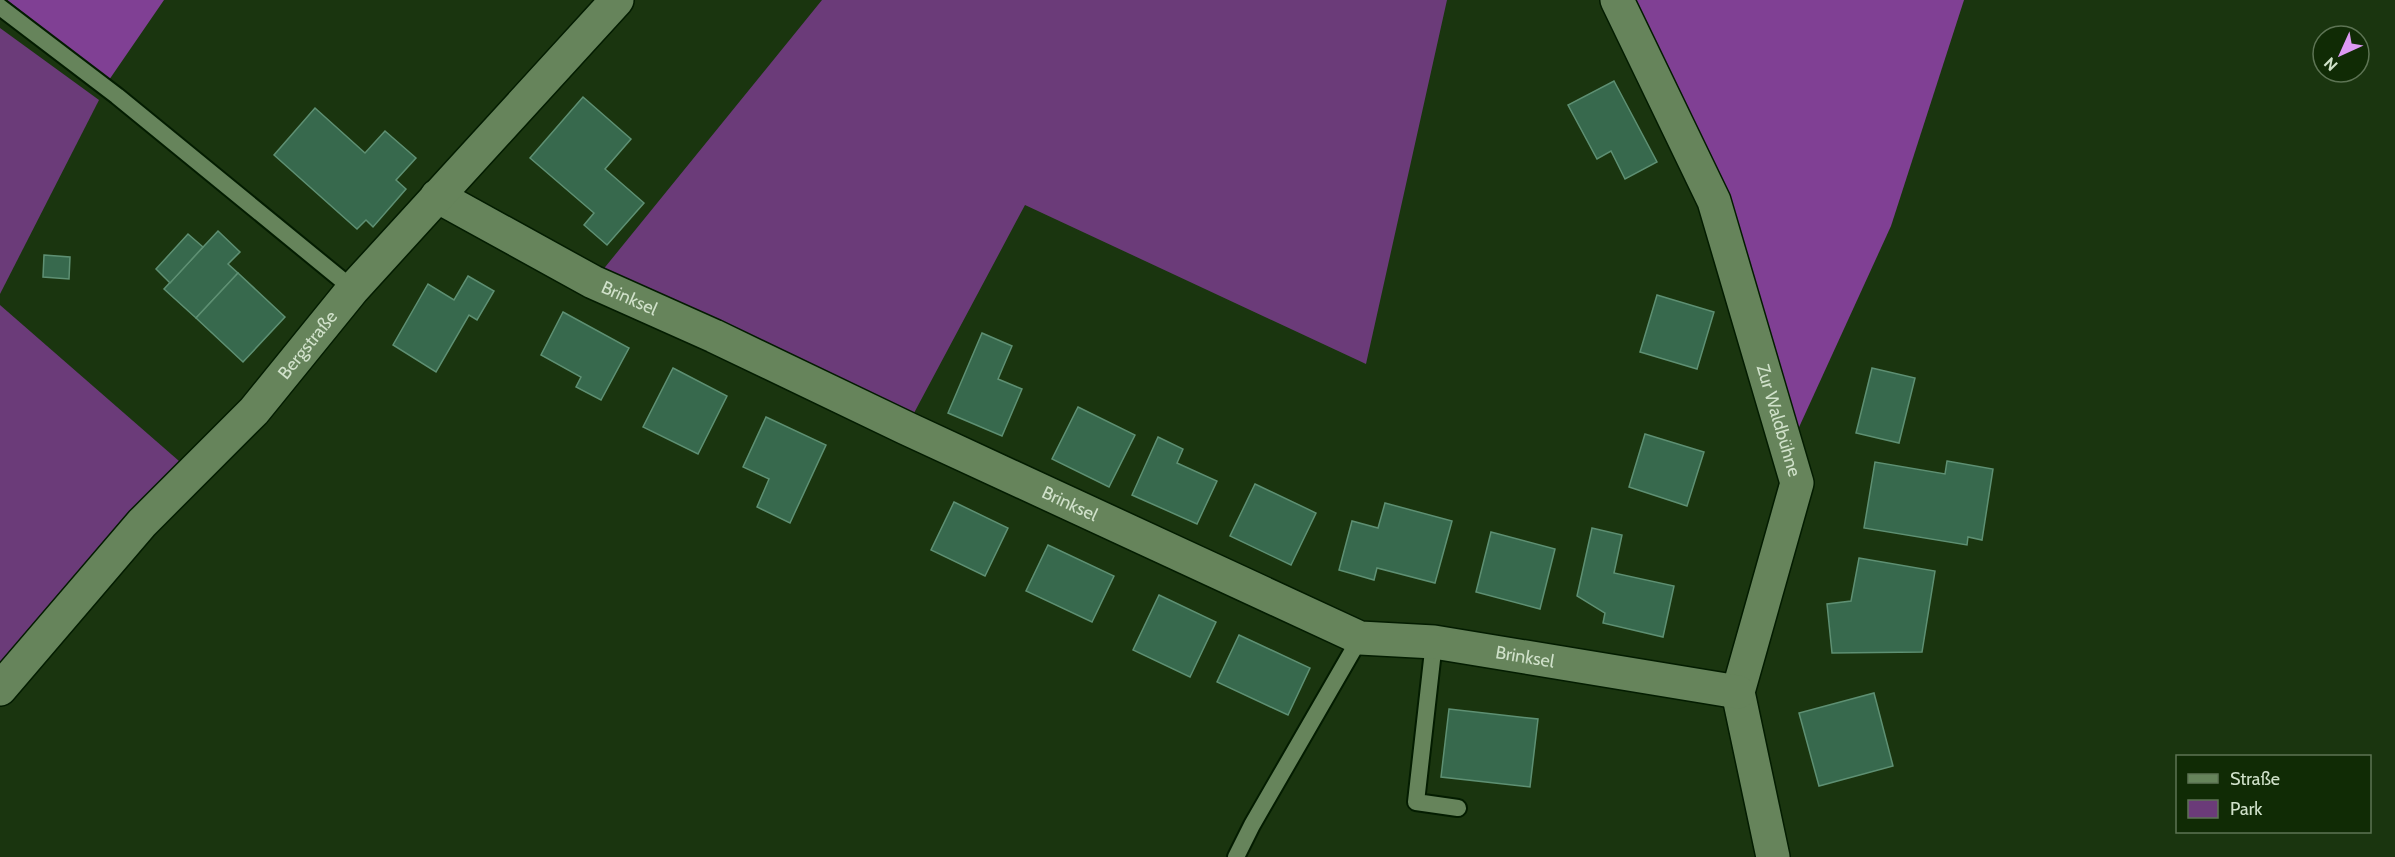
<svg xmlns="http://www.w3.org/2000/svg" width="2395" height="857" font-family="Cabin,sans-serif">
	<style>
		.green { fill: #6b3b79 }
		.forest { fill: #804094 }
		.building { fill: #37694d; stroke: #5e9073; stroke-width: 1.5 }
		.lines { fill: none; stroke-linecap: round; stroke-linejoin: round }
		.lane-casing { stroke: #031c00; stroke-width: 20 }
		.street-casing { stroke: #031c00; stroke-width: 36 }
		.lane { stroke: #66845b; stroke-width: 16 }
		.street { stroke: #66845b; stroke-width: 33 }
		.labels { text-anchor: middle; stroke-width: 6; stroke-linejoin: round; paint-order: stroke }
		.street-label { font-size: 18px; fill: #d0e1ca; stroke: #102b05 }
	</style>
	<rect width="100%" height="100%" fill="#1a350f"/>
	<g class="green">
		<path d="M822 0H1447L1366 364 1025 205 906 428 593 282Z"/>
		<path d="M0 28 99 100 0 294Z"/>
		<path d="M0 305 179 461 0 664Z"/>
	</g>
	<g class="forest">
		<path d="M7 0H164L109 80Z"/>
		<path d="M1634 0H1964L1891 226 1795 436Z"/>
	</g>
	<g class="building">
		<path d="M1614 81 1657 162 1625 179 1611 151 1597 159 1568 105Z"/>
		<path d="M583 97 631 139 605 169 644 203 607 245 584 225 594 213 530 158Z"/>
		<path d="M315 108 365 153 385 131 416 158 396 180 406 189 373 227 366 220 357 229 274 155Z"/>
		<path d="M218 231 240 252 228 264 238 273 196 318 164 289Z"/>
		<path d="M188 234 203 247 170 283 156 269Z"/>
		<path d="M44 255 70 257 69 279 43 277Z"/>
		<path d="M238 273 285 317 243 362 196 318Z"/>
		<path d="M468 276 494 291 477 320 469 315 436 372 393 345 428 284 454 300Z"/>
		<path d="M1657 295 1714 312 1697 369 1640 352Z"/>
		<path d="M563 312 629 348 601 400 576 387 581 377 541 355Z"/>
		<path d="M982 333 1012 346 998 379 1022 389 1002 436 948 413Z"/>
		<path d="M673 368 727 396 698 454 643 427Z"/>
		<path d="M1872 368 1915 378 1899 443 1856 433Z"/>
		<path d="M1078 407 1135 435 1109 487 1052 459Z"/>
		<path d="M766 417 826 445 790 523 757 507 769 479 743 467Z"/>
		<path d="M1645 434 1704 452 1687 506 1629 487Z"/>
		<path d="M1158 437 1183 449 1177 463 1217 481 1197 524 1132 495Z"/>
		<path d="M1947 461 1993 469 1982 540 1968 537 1967 545 1864 528 1875 462 1945 474Z"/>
		<path d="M1255 484 1316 513 1291 565 1230 536Z"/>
		<path d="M954 502 1008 528 985 576 931 550Z"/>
		<path d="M1385 503 1452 521 1435 583 1377 568 1374 580 1339 570 1352 521 1378 528Z"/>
		<path d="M1592 528 1622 535 1614 573 1674 586 1663 637 1603 623 1605 613 1577 596Z"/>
		<path d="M1491 532 1555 549 1540 609 1476 592Z"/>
		<path d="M1048 545 1114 576 1092 622 1026 591Z"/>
		<path d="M1859 558 1935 571 1922 652 1832 653 1827 604 1851 601Z"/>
		<path d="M1159 595 1216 622 1190 677 1133 650Z"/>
		<path d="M1239 635 1310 668 1288 715 1217 682Z"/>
		<path d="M1874 693 1893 766 1819 786 1799 713Z"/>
		<path d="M1449 709 1538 719 1530 787 1441 777Z"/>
	</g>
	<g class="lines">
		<g class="lane-casing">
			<g id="lane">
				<path d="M0 7 117 96 353 289"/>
				<path d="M1434 642 1416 802 1458 808"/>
				<path d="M1236 857 1252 825 1360 638"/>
			</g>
		</g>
		<g class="street-casing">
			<g id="street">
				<path id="s1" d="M1617 0 1714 201 1797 483 1738 692 1773 857"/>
				<path id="s2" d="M437 196 593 282 714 336 906 428 1360 638 1434 642 1738 692"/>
				<path id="s3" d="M0 689 142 523 254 411 353 289 617 0"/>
			</g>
		</g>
		<use href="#lane" class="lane"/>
		<use href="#street" class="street"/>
	</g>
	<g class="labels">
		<g class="street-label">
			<text dy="6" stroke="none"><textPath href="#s2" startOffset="218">Brinksel</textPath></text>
			<text dy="6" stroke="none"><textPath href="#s3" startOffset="462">Bergstraße</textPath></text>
			<text dy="6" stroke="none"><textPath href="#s1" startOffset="452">Zur Waldbühne</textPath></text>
			<text dy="6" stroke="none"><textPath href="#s2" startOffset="704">Brinksel</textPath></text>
			<text dy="6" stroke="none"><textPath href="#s2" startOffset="1190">Brinksel</textPath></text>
		</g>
	</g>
	<rect x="2176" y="755" width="195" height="78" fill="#102b05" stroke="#5d7454" stroke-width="1.5"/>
	<rect x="2188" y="774" width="30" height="9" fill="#66845b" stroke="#5d7454" stroke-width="1.5"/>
	<text x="2230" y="785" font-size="18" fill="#d0e1ca">Straße</text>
	<rect x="2188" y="800" width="30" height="18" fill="#6b3b79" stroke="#5d7454" stroke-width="1.5"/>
	<text x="2230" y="815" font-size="18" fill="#d0e1ca">Park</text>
	<g transform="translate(2341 54) rotate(225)"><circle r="28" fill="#102b05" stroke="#5d7454" stroke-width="1.5"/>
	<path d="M0-4.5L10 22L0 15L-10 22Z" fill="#dd99f3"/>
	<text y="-9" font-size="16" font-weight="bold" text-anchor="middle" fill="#d0e1ca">N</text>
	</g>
</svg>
